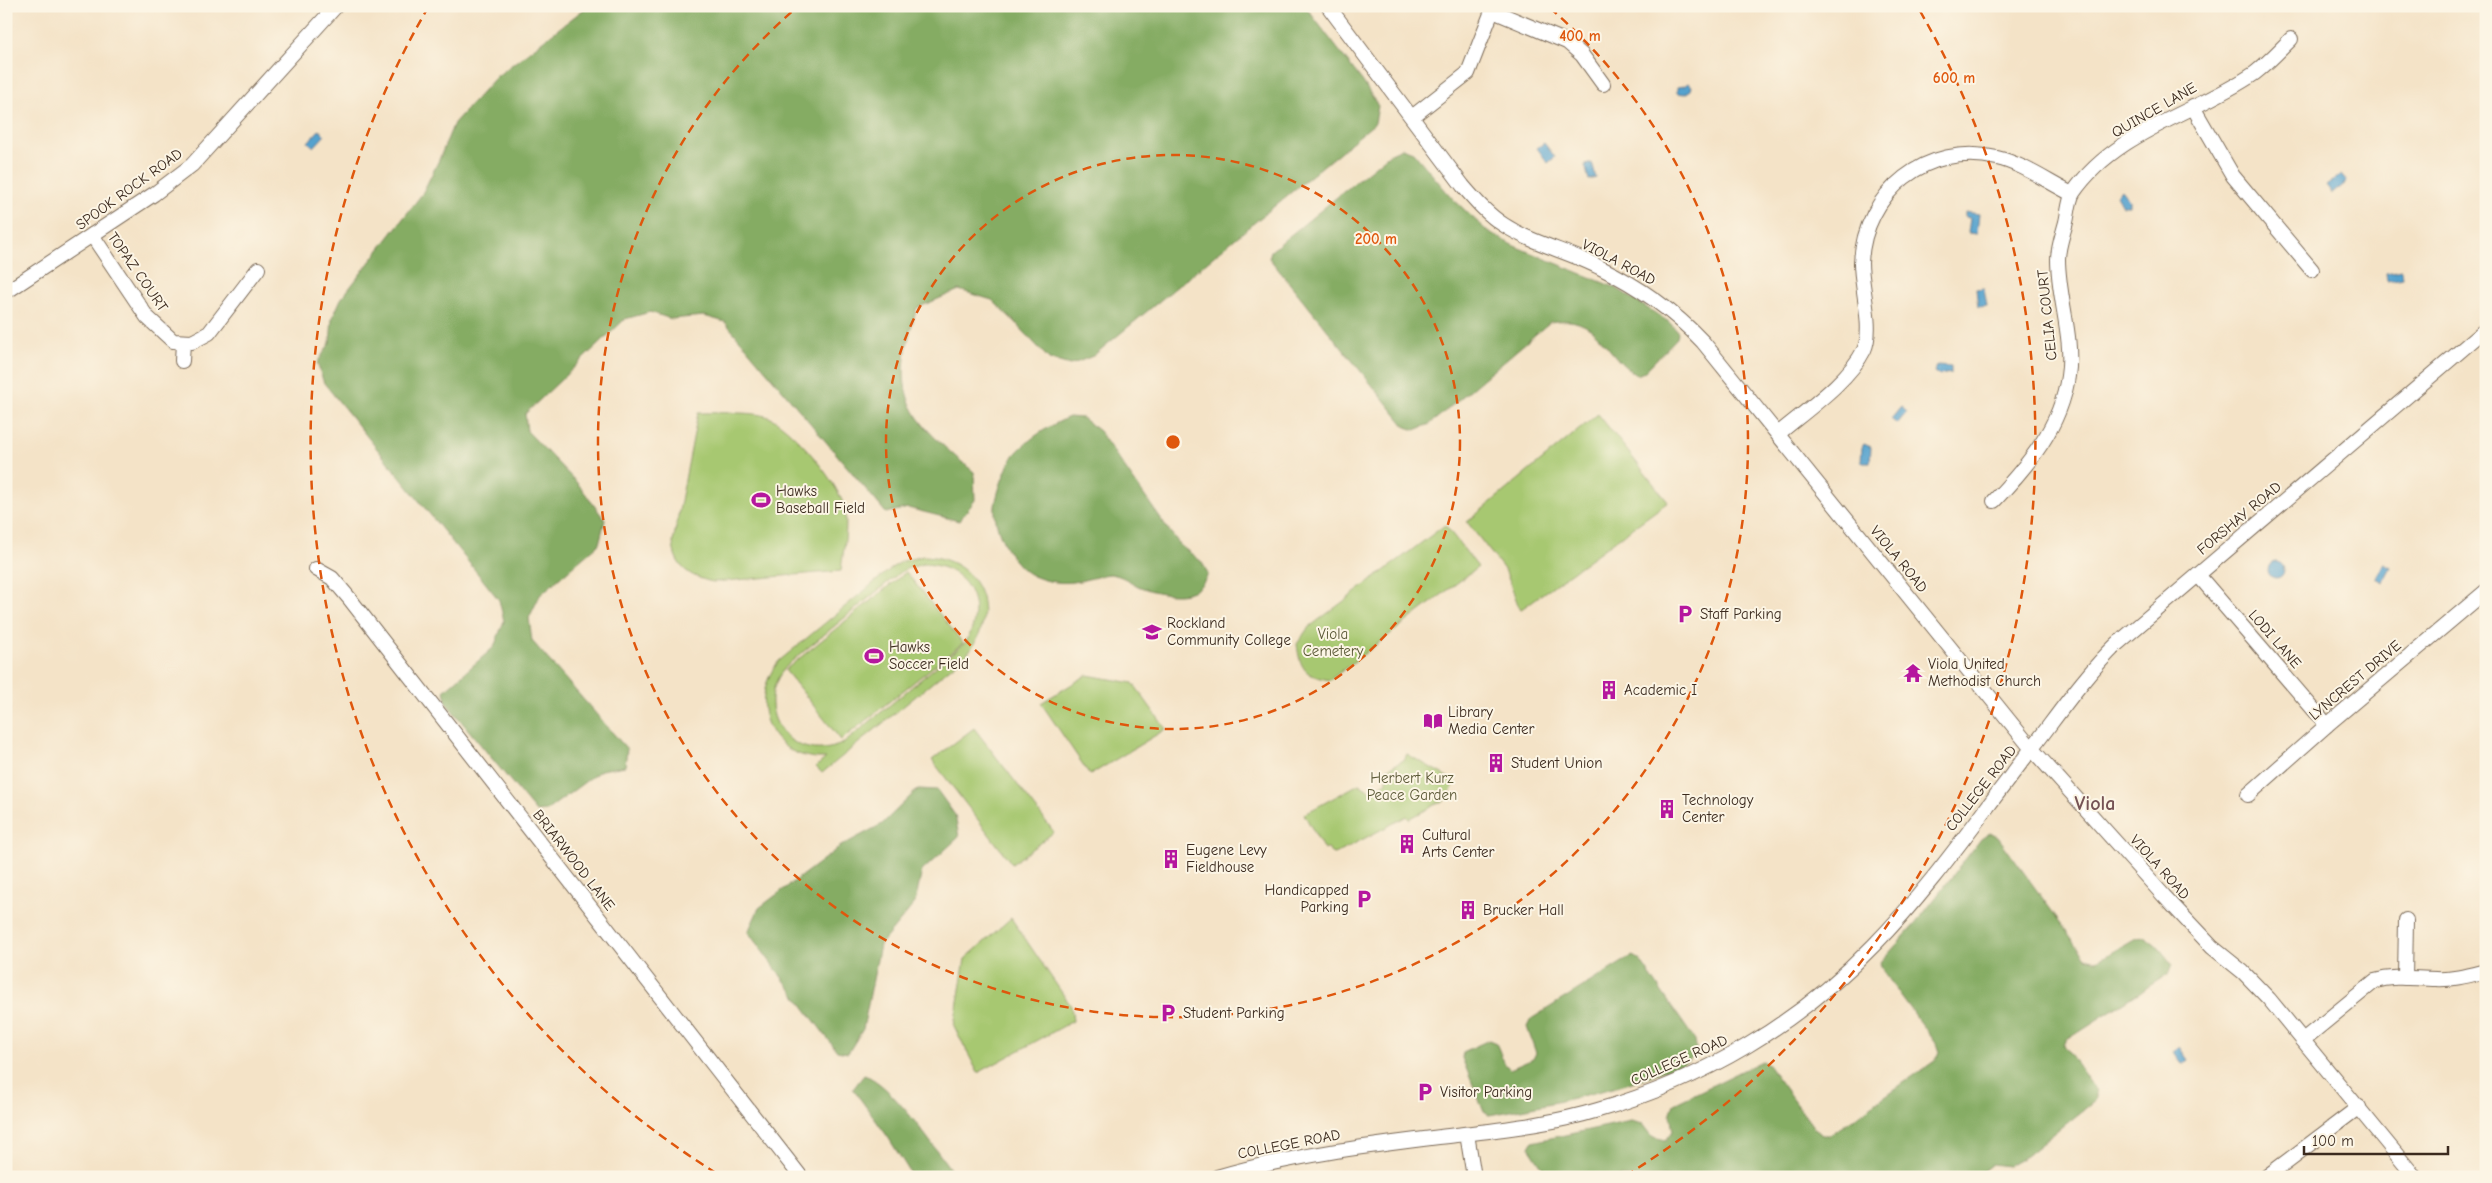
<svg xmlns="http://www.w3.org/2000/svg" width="2492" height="1183" font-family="'Comic Neue',sans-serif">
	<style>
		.green { fill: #a7c871; stroke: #717948; fill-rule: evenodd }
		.forest { fill: #85ac63; stroke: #606b40 }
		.water { fill: #55a2ce; stroke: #486676 }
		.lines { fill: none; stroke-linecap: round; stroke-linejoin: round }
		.minor-casing { stroke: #7c6b59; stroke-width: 16 }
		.minor { stroke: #fff; stroke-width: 14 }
		.ring { fill: none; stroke: #df570d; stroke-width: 2.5; stroke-dasharray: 9 6 }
		.labels { text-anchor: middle; stroke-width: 4; stroke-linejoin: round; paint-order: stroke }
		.street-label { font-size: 15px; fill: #3b2a1e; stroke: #fcf5e5 }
		.poi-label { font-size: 15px; fill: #3b2a1e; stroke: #fcf5e5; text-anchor: start }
		.park-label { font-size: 15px; fill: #5b5937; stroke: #fcf5e5 }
		.district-label { font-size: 20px; font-weight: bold; fill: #765355; stroke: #fcf5e5 }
		.centre { fill: #df570d; stroke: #fcf5e5; stroke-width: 2.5 }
		.ring-label { font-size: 15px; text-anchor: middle; font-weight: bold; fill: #df570d; stroke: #fcf5e5; stroke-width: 4; stroke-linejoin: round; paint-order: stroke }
	</style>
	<rect width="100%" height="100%" fill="#fcf5e5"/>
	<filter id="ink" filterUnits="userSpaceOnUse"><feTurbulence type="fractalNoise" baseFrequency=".02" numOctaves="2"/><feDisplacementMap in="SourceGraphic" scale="10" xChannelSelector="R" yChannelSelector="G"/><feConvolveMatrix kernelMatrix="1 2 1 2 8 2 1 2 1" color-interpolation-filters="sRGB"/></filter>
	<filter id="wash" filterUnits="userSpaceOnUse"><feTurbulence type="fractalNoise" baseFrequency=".0096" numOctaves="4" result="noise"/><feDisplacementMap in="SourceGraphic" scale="20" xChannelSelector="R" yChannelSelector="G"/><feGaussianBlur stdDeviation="1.12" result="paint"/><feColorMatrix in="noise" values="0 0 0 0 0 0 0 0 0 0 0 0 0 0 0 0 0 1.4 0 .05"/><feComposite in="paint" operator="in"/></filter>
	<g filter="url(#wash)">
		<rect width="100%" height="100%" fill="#f4e3c7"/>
		<g class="green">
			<path d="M698 413C714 413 759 411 771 418 795 431 836 480 844 506 849 526 843 551 841 571L713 582C690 577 674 567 673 542Z"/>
			<path d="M1598 414 1668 502 1520 610 1506 572 1467 522Z"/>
			<path d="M1445 525 1478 567 1330 680C1305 676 1300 669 1297 644L1308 628Z"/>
			<path d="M923 556C979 557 1003 613 966 655L822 773 816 767 826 758C770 761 745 703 779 661L893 567 903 561ZM923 564C967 565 988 604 966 642L844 743C788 770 745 702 792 661L898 574 906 569Z"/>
			<path d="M906 572 963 643 841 740 785 670Z"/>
			<path d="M1087 675 1133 683 1166 729 1090 775 1041 703Z"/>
			<path d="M974 728 1054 832 1012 864 932 760Z"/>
			<path d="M1407 754 1456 782 1446 799 1409 819 1407 816 1335 854 1331 853 1328 848 1324 850 1304 814 1359 784 1370 791 1387 782V769L1404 760Z"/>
			<path d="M1011 918 1071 1006 1073 1021 978 1073 954 1026 965 959Z"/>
		</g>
		<g class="forest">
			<path d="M588 6H1305L1363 82 1378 106 1375 123 1093 356 1070 365 1049 359 1015 322 992 300 959 290 917 308C889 396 906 416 974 472L975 500 959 521 908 508 886 513 725 322 704 316 671 319 650 312 625 319 525 414 527 431 579 485 605 520 599 544 540 595 529 618 532 641 627 749 625 766 601 770 546 811 536 812 447 704 444 691 494 647 504 621 499 600 324 383 317 363 330 343 332 319 341 299 422 194 439 160 454 123 496 77Z"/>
			<path d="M1402 148 1413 152 1452 198 1486 230 1512 245 1616 288 1669 322 1678 332 1677 338 1644 372 1637 375C1603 356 1600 312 1550 322L1430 424 1415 430 1406 427 1269 258 1271 251 1391 153Z"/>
			<path d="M1069 417 1082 418 1099 431 1167 528 1181 546 1202 562 1208 574C1204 582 1200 589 1190 592 1176 597 1151 592 1138 586 1129 581 1121 575 1110 574 1104 574 1095 578 1088 579 1071 584 1053 584 1036 577 1013 569 993 530 995 506 997 492 1007 463 1016 453 1031 437 1049 426 1069 417Z"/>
			<path d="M918 789 937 790 955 815 959 837 922 871 915 903 880 945 863 1029 848 1053 837 1051 748 932 759 908 841 846 882 824Z"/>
			<path d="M1990 833 1998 837 2086 958 2097 961 2136 938 2144 937 2159 948 2172 964 2168 974 2067 1039 2064 1045 2096 1091V1100L2026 1156 2008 1166 1992 1164 1975 1177H1549L1529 1147 1532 1142 1631 1121 1643 1124 1653 1137 1666 1140 1673 1131 1670 1115 1674 1104 1762 1061 1768 1065 1814 1128 1822 1135H1830L1936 1060 1940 1052 1938 1046 1883 971 1880 963 1916 923 1981 839Z"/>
			<path d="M1632 956 1639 959 1695 1040C1696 1046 1698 1053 1692 1058 1683 1066 1665 1070 1653 1075 1599 1094 1546 1105 1489 1115L1484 1112 1462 1058 1463 1052 1489 1040 1496 1043 1505 1064 1510 1069 1533 1059 1536 1053 1527 1027 1531 1019Z"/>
			<path d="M864 1075C891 1082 938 1153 956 1177H913L888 1137 853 1089Z"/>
		</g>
		<g class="water">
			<path d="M1688 83 1692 86 1691 90 1685 94 1677 93V87L1684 86Z"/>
			<path d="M319 130 325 135 314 147 308 142Z"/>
			<path d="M1544 143 1555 157 1548 163 1537 148Z"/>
			<path d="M1592 163 1596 178 1589 180 1585 165Z"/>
			<path d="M2341 175 2347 182 2332 194 2326 186Z"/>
			<path d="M2121 190 2129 200V206H2122L2116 195Z"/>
			<path d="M1965 212 1979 214 1977 234 1968 233 1970 218 1965 217Z"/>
			<path d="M2402 270 2403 278 2387 281 2386 273Z"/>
			<path d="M1984 288 1987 306 1978 307 1976 289Z"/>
			<path d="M1937 365 1951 366V373L1939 375 1934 372Z"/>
			<path d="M1901 407 1907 412 1897 424 1891 419Z"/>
			<path d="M1864 444 1871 447 1870 462H1861L1862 447Z"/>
			<circle cx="2276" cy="570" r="8"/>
			<path d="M2384 563 2391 567 2383 582 2376 578Z"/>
			<path d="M2179 1047 2188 1060 2182 1064 2173 1052Z"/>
		</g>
	</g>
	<g filter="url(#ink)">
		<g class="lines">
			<g class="minor-casing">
				<g id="minor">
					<path d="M1328 6 1463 186C1475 200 1488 215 1504 225 1533 244 1568 251 1599 267 1638 286 1673 310 1703 342L2032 749 2164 896 2212 947 2243 972 2269 999 2415 1177"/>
					<path d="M1493 11 1567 42 1582 55 1603 84"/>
					<path d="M2193 107 2233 176 2312 270"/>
					<path d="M1412 117 1468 73 1494 6"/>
					<path d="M92 235 147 317 173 341 192 342 209 333 258 269"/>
					<path d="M6 292 154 194 192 165 336 6"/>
					<path d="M182 361 183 342"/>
					<path d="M1778 434C1805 411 1848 382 1864 350 1874 329 1861 287 1861 263 1864 192 1928 141 1997 158 2023 164 2048 182 2072 194"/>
					<path d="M1994 501C2028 465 2061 427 2068 376 2074 338 2058 298 2058 259 2058 247 2063 234 2066 222 2068 214 2069 200 2073 193 2116 130 2196 114 2255 73 2268 63 2280 50 2291 39"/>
					<path d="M316 569 332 578 349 598 801 1177"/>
					<path d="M2198 575 2327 725"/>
					<path d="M2248 795 2327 725 2486 591"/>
					<path d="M2405 978 2406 920"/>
					<path d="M2303 1040 2375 981C2395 975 2415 979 2436 979 2453 980 2470 975 2486 971"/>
					<path d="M1467 1134 1474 1177"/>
					<path d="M1217 1177C1295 1154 1376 1145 1456 1135 1504 1129 1552 1124 1598 1110 1703 1080 1798 1024 1874 945 1929 889 1975 822 2023 760 2054 721 2081 679 2117 644L2486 329"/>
					<path d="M2266 1177 2359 1107"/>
				</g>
			</g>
			<use href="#minor" class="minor"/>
		</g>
	</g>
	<g class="ring">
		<circle cx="1173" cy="442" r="287"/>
		<path d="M1550 8A575 575 0 1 1 796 8"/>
		<path d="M716 1173A862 862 0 0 1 426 11M1920 11A862 862 0 0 1 1630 1173"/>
	</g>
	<defs>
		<g id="stadium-bare" transform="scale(1.5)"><path d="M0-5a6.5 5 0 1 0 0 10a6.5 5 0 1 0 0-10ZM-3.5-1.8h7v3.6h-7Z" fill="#b5179e" stroke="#fcf5e5" stroke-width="2.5" paint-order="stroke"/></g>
		<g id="parking-bare" transform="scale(1.5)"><path d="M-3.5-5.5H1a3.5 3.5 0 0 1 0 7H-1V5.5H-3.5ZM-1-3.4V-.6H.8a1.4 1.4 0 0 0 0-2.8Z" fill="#b5179e" stroke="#fcf5e5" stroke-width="2.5" paint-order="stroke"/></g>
		<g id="university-bare" transform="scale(1.5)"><path d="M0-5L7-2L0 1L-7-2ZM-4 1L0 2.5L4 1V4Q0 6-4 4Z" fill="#b5179e" stroke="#fcf5e5" stroke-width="2.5" paint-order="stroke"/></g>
		<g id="temple-bare" transform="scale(1.5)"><path d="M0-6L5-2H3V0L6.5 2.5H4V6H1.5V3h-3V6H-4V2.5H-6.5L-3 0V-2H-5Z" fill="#b5179e" stroke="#fcf5e5" stroke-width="2.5" paint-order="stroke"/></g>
		<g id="building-bare" transform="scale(1.5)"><path d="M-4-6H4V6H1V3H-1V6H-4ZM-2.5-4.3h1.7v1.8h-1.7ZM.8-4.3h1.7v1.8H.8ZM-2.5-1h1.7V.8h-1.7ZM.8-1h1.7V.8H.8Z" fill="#b5179e" stroke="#fcf5e5" stroke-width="2.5" paint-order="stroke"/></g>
		<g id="library-bare" transform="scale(1.5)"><path d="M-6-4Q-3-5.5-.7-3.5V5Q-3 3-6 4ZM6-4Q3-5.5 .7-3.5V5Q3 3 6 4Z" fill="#b5179e" stroke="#fcf5e5" stroke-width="2.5" paint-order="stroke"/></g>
	</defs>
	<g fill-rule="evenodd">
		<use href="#stadium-bare" x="761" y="500"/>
		<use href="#parking-bare" x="1685" y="614"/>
		<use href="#university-bare" x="1152" y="632"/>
		<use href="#stadium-bare" x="874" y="656"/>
		<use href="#temple-bare" x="1913" y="673"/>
		<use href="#building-bare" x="1609" y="690"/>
		<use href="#library-bare" x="1433" y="721"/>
		<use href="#building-bare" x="1496" y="763"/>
		<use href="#building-bare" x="1667" y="809"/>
		<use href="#building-bare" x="1407" y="844"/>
		<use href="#building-bare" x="1171" y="859"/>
		<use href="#parking-bare" x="1364" y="899"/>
		<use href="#building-bare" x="1468" y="910"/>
		<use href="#parking-bare" x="1168" y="1013"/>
		<use href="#parking-bare" x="1425" y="1092"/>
	</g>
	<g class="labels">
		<g class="street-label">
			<text transform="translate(2154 110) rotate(-30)" y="5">QUINCE LANE</text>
			<text transform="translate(129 189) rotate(-36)" y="5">SPOOK ROCK ROAD</text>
			<text transform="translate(1619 262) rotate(28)" y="5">VIOLA ROAD</text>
			<text transform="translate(138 272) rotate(55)" y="5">TOPAZ COURT</text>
			<text transform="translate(2047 315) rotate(-96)" y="5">CELIA COURT</text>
			<text transform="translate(2239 518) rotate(-40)" y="5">FORSHAY ROAD</text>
			<text transform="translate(1899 559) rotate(51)" y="5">VIOLA ROAD</text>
			<text transform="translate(2275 639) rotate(49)" y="5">LODI LANE</text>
			<text transform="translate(2355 680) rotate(-40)" y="5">LYNCREST DRIVE</text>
			<text transform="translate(1981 788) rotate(-52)" y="5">COLLEGE ROAD</text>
			<text transform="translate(574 860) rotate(52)" y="5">BRIARWOOD LANE</text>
			<text transform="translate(2160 867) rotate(48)" y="5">VIOLA ROAD</text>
			<text transform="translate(1679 1060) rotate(-24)" y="5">COLLEGE ROAD</text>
			<text transform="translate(1289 1144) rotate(-11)" y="5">COLLEGE ROAD</text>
		</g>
		<g class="poi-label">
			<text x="776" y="496">Hawks<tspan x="776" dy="17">Baseball Field</tspan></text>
			<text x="1700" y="619">Staff Parking</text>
			<text x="1167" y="628">Rockland<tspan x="1167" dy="17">Community College</tspan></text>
			<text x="889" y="652">Hawks<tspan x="889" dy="17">Soccer Field</tspan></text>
			<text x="1928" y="669">Viola United<tspan x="1928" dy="17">Methodist Church</tspan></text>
			<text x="1624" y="695">Academic I</text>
			<text x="1448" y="717">Library<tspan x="1448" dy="17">Media Center</tspan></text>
			<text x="1511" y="768">Student Union</text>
			<text x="1682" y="805">Technology<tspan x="1682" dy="17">Center</tspan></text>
			<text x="1422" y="840">Cultural<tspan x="1422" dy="17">Arts Center</tspan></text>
			<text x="1186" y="855">Eugene Levy<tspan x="1186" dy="17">Fieldhouse</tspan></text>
			<text x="1349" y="895" text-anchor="end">Handicapped<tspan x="1349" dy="17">Parking</tspan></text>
			<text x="1483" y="915">Brucker Hall</text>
			<text x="1183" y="1018">Student Parking</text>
			<text x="1440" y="1097">Visitor Parking</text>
		</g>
		<g class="park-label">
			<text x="1333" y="639">Viola<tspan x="1333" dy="17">Cemetery</tspan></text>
			<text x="1412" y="783">Herbert Kurz<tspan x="1412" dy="17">Peace Garden</tspan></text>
		</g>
		<g class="district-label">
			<text x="2095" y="810">Viola</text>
		</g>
	</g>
	<circle cx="1173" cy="442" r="8" class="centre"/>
	<g class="ring-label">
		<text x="1580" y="41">400 m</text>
		<text x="1954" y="83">600 m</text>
		<text x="1376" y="244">200 m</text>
	</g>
	<rect width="2492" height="1183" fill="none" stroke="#fcf5e5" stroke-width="25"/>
	<path d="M2304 1146v8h144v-8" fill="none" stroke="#3b2a1e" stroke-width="2.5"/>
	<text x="2312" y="1146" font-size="15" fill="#3b2a1e" stroke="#fcf5e5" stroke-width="4" paint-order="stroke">100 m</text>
</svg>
